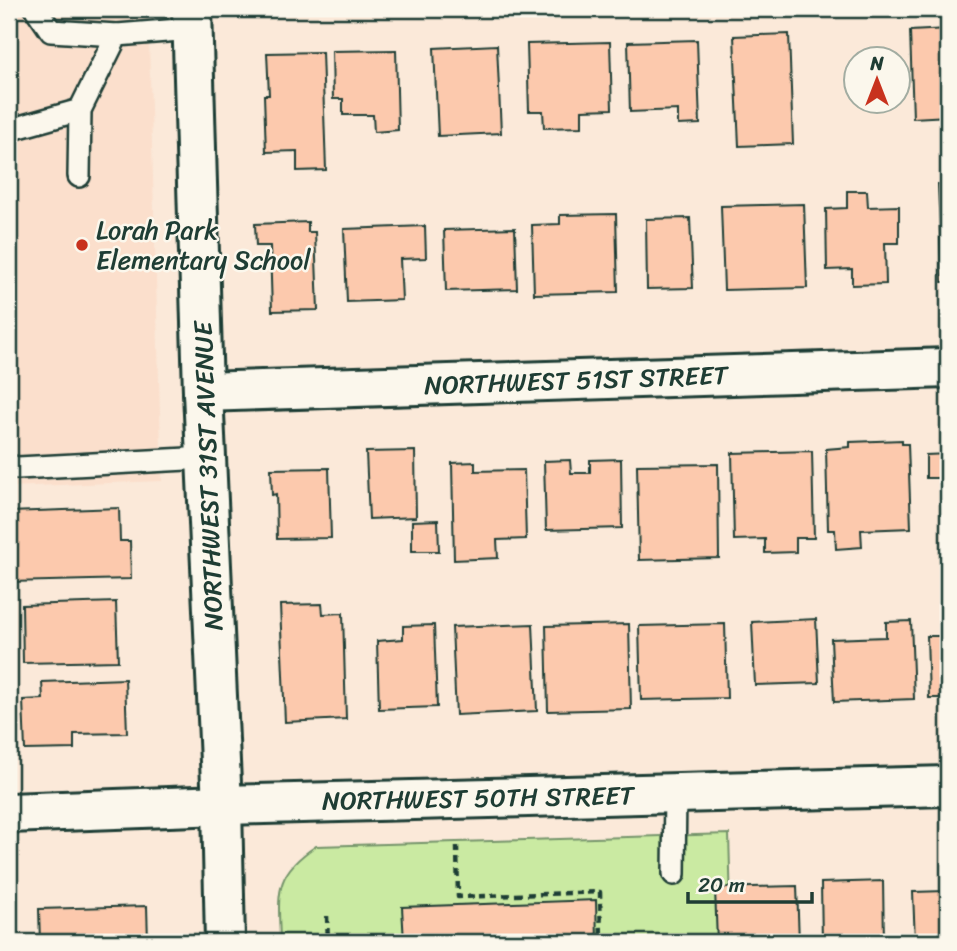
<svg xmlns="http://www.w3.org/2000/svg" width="957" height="951" font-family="Sriracha,sans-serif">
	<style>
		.built { fill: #fbdfcc }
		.green { fill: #caeaa2; stroke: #74946b; stroke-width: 2 }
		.building { fill: #fcc9ad; stroke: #1f3d34; stroke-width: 2 }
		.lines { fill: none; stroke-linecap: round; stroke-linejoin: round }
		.service-casing { stroke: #1f3d34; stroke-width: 26 }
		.minor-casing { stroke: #1f3d34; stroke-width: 44 }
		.path { stroke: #1f3d34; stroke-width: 4.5; stroke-dasharray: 7 5; stroke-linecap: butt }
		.service { stroke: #fbf7ec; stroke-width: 21 }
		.minor { stroke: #fbf7ec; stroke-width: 38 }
		.poi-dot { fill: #c8321e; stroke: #fbf7ec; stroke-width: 2.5 }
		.labels { text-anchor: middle; stroke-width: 5; stroke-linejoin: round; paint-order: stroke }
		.poi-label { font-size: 26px; fill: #1f3d34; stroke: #fbf7ec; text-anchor: start }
		.street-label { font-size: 26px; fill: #1f3d34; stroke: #fbf7ec }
	</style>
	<rect width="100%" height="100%" fill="#fbe9d9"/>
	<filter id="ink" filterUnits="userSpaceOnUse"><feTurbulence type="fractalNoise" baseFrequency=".0143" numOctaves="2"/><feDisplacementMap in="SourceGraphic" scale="14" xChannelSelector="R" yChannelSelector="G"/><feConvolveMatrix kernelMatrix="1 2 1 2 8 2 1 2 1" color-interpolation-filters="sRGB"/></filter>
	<g filter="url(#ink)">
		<path class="built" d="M9 9H148L162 481 9 487Z"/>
		<path class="green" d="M729 834 732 942H280C279 895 272 875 316 846Z"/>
		<g class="building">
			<path d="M948 29V116L913 118 910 31Z"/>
			<path d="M789 34 793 144 739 146 734 36Z"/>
			<path d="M697 40 700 124 678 125V110L630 112 628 42Z"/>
			<path d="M610 42 612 109 582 110V127L544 128 543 111H529L527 44Z"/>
			<path d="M497 45 501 133 438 136 434 48Z"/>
			<path d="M396 50 398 130 374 132 373 115H343V99H333L332 51Z"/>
			<path d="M322 52 326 170 297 171V151L266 152 264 95H269L267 53Z"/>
			<path d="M938 184H948V282H942Z"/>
			<path d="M847 191H867L868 207 899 206V243H885L886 284 852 285V269L827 270 826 209 847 208Z"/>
			<path d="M804 204 807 288 724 290 721 206Z"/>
			<path d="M616 214 618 292 534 294 532 225 560 224V215Z"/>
			<path d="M690 218 693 288 647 289 646 219Z"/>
			<path d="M308 222V232H315L318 310 272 311 270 246H256L255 224Z"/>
			<path d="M425 226 426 258 400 259 402 300 347 302 344 229Z"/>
			<path d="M515 228 517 289 446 291 444 230Z"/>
			<path d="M902 440V444H908L911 528 861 530 862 547 836 549 835 530H828L826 449 850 447V442Z"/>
			<path d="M415 451 416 517 369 519 366 452Z"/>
			<path d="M812 451 814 538H796V552L765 553V539L734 540 732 453Z"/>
			<path d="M948 454V524H944L942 478H926V455Z"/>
			<path d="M621 459 622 528 546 530 544 461 570 460 571 473H590V460Z"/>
			<path d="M475 462V471L524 470 526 539 497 540 498 558 454 560 452 463Z"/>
			<path d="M718 464 719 558 639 560 637 465Z"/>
			<path d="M329 468 331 538 277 539 276 494 272 495 271 469Z"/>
			<path d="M119 508 120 541H130L131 579 9 582V512Z"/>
			<path d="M438 520 439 551H412V521Z"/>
			<path d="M116 602 118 661 23 663 22 605Z"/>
			<path d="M322 604 323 614 343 613 346 719 285 722 280 605Z"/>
			<path d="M816 619 819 683 755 685 752 622Z"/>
			<path d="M911 621 914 699 834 702 831 639 886 637V622Z"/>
			<path d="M533 624 537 711 456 715 452 627Z"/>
			<path d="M629 624 631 709 548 711 546 626Z"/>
			<path d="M725 624 727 698 641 700 639 626Z"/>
			<path d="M434 625 437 707 379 709 377 641 403 639V626Z"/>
			<path d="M927 636H948V698H929Z"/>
			<path d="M125 679 127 733 74 734V749L25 750 23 700 43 699 42 682Z"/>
			<path d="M883 881 884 942H822L821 883Z"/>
			<path d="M797 886 799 942H717L715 888Z"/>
			<path d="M945 891V906H948V942H915L913 892Z"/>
			<path d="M596 900 597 942H404L402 907Z"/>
			<path d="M147 906 148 942H40L39 909Z"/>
		</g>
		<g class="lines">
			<g class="service-casing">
				<g id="service">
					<path d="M36 9 51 31 117 35"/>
					<path d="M9 130 80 110"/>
					<path d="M79 176 80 110 117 35 192 29"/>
					<path d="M9 466 18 468 206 458"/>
					<path d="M674 874 675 793"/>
				</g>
			</g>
			<g class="minor-casing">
				<g id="minor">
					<path d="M192 9 203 392 222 805 225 942"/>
					<path d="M203 392 948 368"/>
					<path d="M9 813 222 805 948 786"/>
				</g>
			</g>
			<g class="path">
				<path d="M457 846 458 897 600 892 601 942"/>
				<path d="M327 916 328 942"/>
			</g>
			<use href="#service" class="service"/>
			<use href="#minor" class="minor"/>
		</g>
	</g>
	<circle class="poi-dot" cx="82" cy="245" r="7"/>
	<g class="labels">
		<g class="poi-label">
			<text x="96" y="239">Lorah Park<tspan x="96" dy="30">Elementary School</tspan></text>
		</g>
		<g class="street-label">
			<text transform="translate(576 380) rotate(-2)" y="9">NORTHWEST 51ST STREET</text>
			<text transform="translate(208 476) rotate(-92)" y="9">NORTHWEST 31ST AVENUE</text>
			<text transform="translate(478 798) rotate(-1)" y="9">NORTHWEST 50TH STREET</text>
		</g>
	</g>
	<rect width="957" height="951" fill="none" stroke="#fbf7ec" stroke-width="35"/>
	<rect x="18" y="18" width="922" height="916" fill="none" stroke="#1f3d34" stroke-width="2.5" filter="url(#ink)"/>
	<g transform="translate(877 80)"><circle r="33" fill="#fbf7ec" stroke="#a3ada2" stroke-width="2"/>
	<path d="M0-5L12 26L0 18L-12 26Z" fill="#c8321e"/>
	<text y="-10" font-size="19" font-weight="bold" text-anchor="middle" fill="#1f3d34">N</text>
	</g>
	<path d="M688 892v10h124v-10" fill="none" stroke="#1f3d34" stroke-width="3.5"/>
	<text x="698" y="892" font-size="21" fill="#1f3d34" stroke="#fbf7ec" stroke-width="5" paint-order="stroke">20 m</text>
</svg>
